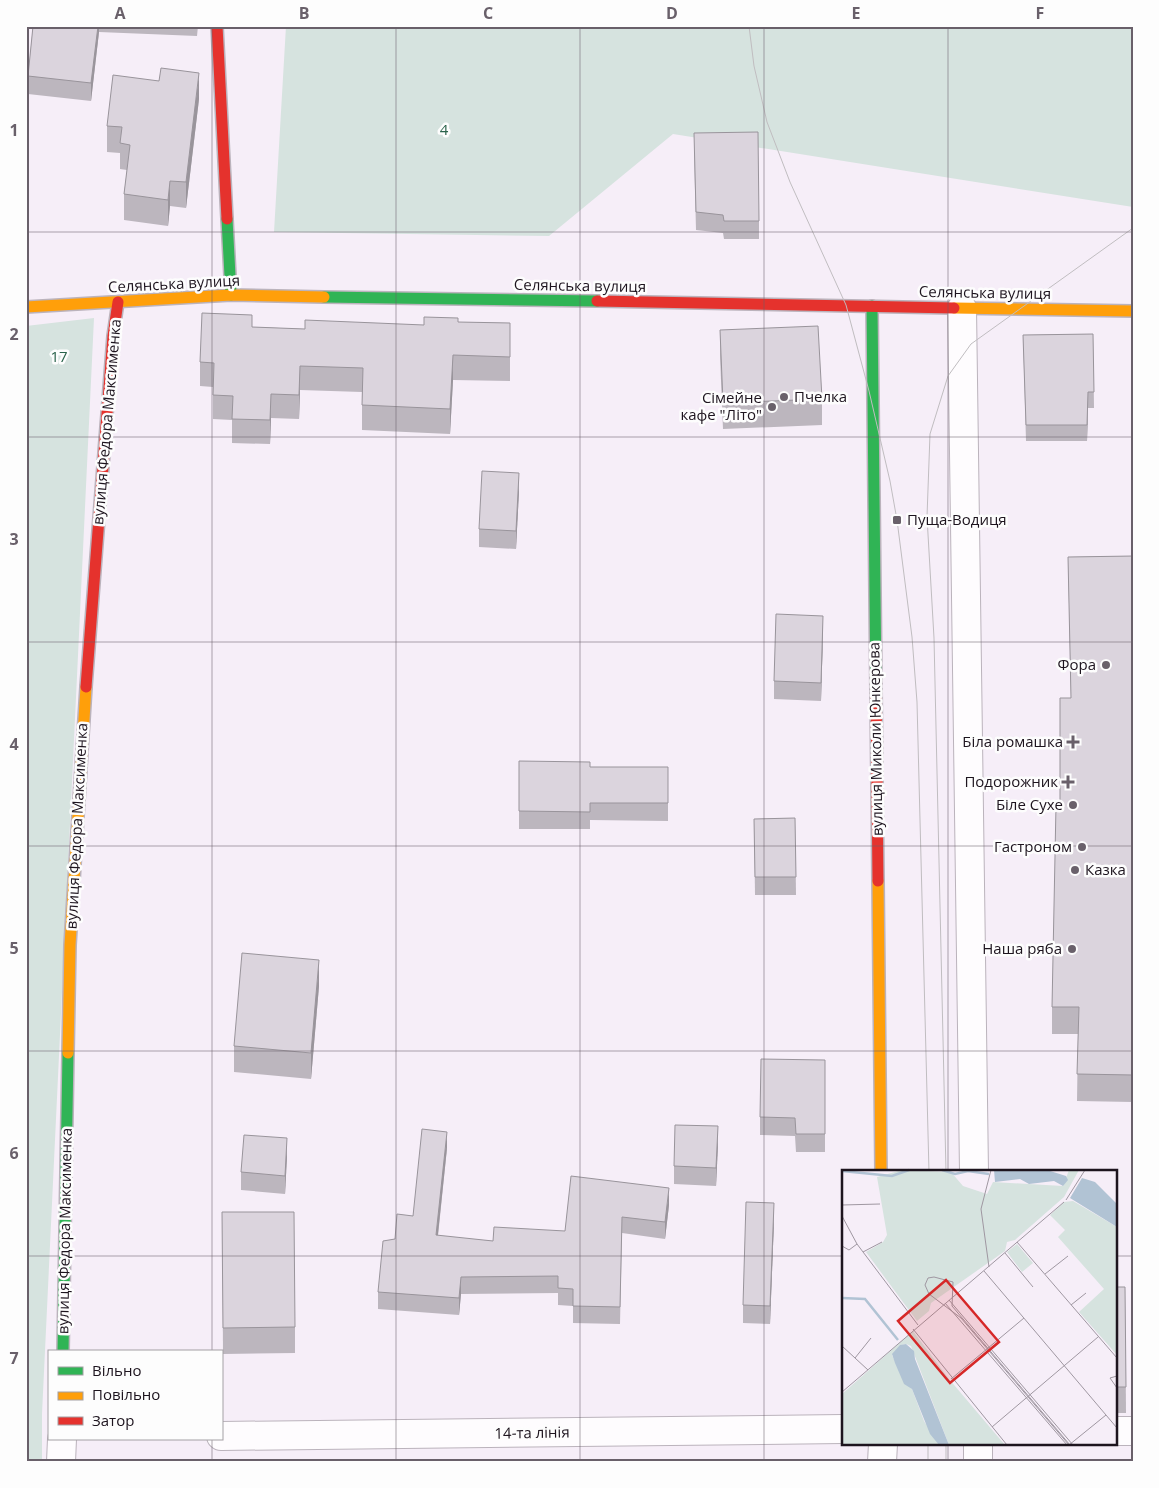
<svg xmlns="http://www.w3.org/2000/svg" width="1159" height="1488" font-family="'Open Sans',sans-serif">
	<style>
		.green { fill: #d6e3df }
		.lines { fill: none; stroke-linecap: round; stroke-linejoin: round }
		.street-casing { stroke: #bbb3bc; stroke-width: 30 }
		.fast-casing { stroke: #bbb3bc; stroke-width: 14 }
		.slow-casing { stroke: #bbb3bc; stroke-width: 14 }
		.jam-casing { stroke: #bbb3bc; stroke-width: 14 }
		.street { stroke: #fefcfe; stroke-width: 28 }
		.fast { stroke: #30b455; stroke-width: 11 }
		.slow { stroke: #ff9f0a; stroke-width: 11 }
		.jam { stroke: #e5322d; stroke-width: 11 }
		.tram { stroke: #c0bdc0; stroke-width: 1 }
		.wall { fill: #bcb6be }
		.shaded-wall { fill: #99949b }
		.building { fill: #dbd4dd; stroke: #99949b }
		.grid { fill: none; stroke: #69606a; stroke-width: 1; stroke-opacity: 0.55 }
		.poi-dot { fill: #69606a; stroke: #fdfdfd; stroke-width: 2 }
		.labels { text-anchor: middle; stroke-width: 5; stroke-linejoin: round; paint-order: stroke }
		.park-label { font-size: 15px; fill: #2a634b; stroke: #fdfdfd }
		.street-label { font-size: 15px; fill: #1d141e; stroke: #fdfdfd }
		.poi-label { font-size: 15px; fill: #1d141e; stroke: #fdfdfd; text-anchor: end }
		.inset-river { fill: none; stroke: #b1c3d4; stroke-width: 2.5 }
		.inset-road { fill: none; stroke: #9f97a1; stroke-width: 1 }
		.view { fill: #d62828; fill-opacity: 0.15; stroke: #d62828; stroke-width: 2.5 }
		.inset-edge { fill: none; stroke: #1d141e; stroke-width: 2.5 }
		.neatline { fill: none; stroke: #69606a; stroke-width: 2 }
		.grid-label { font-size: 16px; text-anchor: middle; font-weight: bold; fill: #69606a }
	</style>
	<rect width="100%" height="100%" fill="#f6eef8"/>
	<g class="green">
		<path d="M286 26H1133V207L673 134 549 236 274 232Z"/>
		<path d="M94 318 42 1414V1462H26V326Z"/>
	</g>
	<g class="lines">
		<g class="street-casing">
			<g id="street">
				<path d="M962 308 974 1172"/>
				<path d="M1115 1431H1133"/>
				<path d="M221 1436 843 1429"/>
				<path d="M978 1444V1462"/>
				<path d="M61 1462 62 1439"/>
				<path d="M882 1462 883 1444"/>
			</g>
		</g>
		<g class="fast-casing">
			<g id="fast">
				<path d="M227 219 231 295"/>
				<path d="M324 297 597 301"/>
				<path d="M872 306 876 690"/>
				<path d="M63 1352 68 1053"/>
			</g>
		</g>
		<g class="slow-casing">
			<g id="slow">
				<path d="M26 307 231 295 324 297"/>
				<path d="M954 308 1133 311"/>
				<path d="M878 881 881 1172"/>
				<path d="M68 1053 70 945 86 687"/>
			</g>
		</g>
		<g class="jam-casing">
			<g id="jam">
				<path d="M217 26 227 219"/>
				<path d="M597 301 954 308"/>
				<path d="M86 687 113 336 118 302"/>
				<path d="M876 690 878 881"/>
			</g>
		</g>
		<use href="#street" class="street"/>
		<use href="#fast" class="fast"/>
		<use href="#slow" class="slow"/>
		<use href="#jam" class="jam"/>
		<g class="tram">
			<path d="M749 26 754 66 767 122 790 182 846 305 869 391 890 481 897 520 912 637 917 702 929 1172"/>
			<path d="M946 1172 934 638 927 517 930 434 948 376 971 344 1133 228"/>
			<path d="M928 1462V1444"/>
			<path d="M946 1462V1444"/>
		</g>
	</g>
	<g class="wall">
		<path d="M33 26H198L197 36 99 32 91 101 28 94V76Z"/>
		<path d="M199 99 186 208 170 206 168 226 124 220V194L127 170 120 169V153L107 152V126Z"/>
		<path d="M694 151 759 221V239H724L723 233 696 230Z"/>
		<path d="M458 322 510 323V381L453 380 450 434 362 430V392L300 390 299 419 271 418 270 444 232 443V420L213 419V387L200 386V362L252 327 305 329 424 325Z"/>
		<path d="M720 330 822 399V425L723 429 720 356Z"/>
		<path d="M1093 334 1094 408H1088L1087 441H1026L1023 335Z"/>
		<path d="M519 491 516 549 479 547V529Z"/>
		<path d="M1133 556V1102L1077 1101 1078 1034H1052V1007L1060 805 1071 698 1068 557Z"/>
		<path d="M823 633 821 701 774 699V681Z"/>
		<path d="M519 761 590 767H668V821L590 820V829H519Z"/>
		<path d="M795 818 796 895H755L754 819Z"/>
		<path d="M319 986 311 1079 234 1072V1046Z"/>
		<path d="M825 1060V1152H796L795 1136 760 1135V1117Z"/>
		<path d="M718 1144 716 1186 674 1184V1166Z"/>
		<path d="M447 1148 438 1236 493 1241 565 1231 669 1205 665 1239 622 1233 620 1324 573 1323V1306L558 1305V1293L461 1294 459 1315 378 1309V1292L395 1239 413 1216Z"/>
		<path d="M287 1156 285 1194 241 1190V1172Z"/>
		<path d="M222 1212 295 1327V1353L223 1354Z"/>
		<path d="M774 1221 770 1324 743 1323V1305Z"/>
		<path d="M1115 1287H1125L1126 1413H1115Z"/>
	</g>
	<g class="shaded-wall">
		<path d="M98 26H99V32L91 101V83Z"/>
		<path d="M199 73V99L186 208V182Z"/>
		<path d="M170 181V206L168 226V200Z"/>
		<path d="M453 355V380L450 434V409Z"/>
		<path d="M300 366V390L299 419V395Z"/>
		<path d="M1088 392V408L1087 441V425Z"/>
		<path d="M271 394V418L270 444V420Z"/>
		<path d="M519 473V491L516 549V531Z"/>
		<path d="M823 616V633L821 701V683Z"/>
		<path d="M319 960V986L311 1079V1053Z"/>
		<path d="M718 1126V1144L716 1186V1168Z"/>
		<path d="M447 1132V1148L436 1252V1235Z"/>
		<path d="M287 1138V1156L285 1194V1176Z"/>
		<path d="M669 1188V1205L665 1239V1222Z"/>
		<path d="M774 1203V1221L770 1324V1306Z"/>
		<path d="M461 1277V1294L459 1315V1298Z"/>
	</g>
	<g class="building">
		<path d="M33 26H98L91 83 28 76Z"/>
		<path d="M161 68 199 73 186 182 170 181 168 200 124 194 130 145 120 143 122 127 107 126 113 75 159 81Z"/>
		<path d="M758 132 759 221H724L723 215 696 212 694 133Z"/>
		<path d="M202 313 252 315V327L305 329V320L424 325V317L458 318V322L510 323V357L453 355 450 409 362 405 363 368 300 366 299 395 271 394 270 420 232 419 233 396 213 395 214 363 200 362Z"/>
		<path d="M818 326 822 399 723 403 720 330Z"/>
		<path d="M1093 334 1094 392H1088L1087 425H1026L1023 335Z"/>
		<path d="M482 471 519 473 516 531 479 529Z"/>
		<path d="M1133 556V1075L1077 1074 1079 1007H1052L1056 805H1060V698H1071L1068 557Z"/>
		<path d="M776 614 823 616 821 683 774 681Z"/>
		<path d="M519 761 590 762V767H668V803H590V812L519 811Z"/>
		<path d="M795 818 796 877H755L754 819Z"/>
		<path d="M242 953 319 960 311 1053 234 1046Z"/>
		<path d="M761 1059 825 1060V1134H796L795 1118 760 1117Z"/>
		<path d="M675 1125 718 1126 716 1168 674 1166Z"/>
		<path d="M422 1129 447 1132 436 1235 493 1241 494 1227 565 1231 571 1176 669 1188 665 1222 622 1217 620 1307 573 1306V1289L558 1288V1276L461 1277 459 1298 378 1292 383 1241 395 1239 397 1214 413 1216Z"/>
		<path d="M244 1135 287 1138 285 1176 241 1172Z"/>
		<path d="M746 1202 774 1203 770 1306 743 1305Z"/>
		<path d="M222 1212H294L295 1327 223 1328Z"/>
		<path d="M1115 1287H1125L1126 1387H1115Z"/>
	</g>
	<path class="grid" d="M212 26V1352M396 26V1462M580 26V1462M764 26V1462M948 26V1172M26 232H1133M26 437H1133M26 642H1133M26 846H1133M26 1051H1133M26 1256H843M1115 1256H1133M212 1439V1462M948 1444V1462"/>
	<g class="poi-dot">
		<circle cx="784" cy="397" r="5"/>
		<circle cx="772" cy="407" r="5"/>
		<rect x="892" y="515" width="10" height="10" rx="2.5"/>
		<circle cx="1106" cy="665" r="5"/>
		<path d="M1070.5 734.5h5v5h5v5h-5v5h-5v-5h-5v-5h5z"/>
		<path d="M1065.5 774.5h5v5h5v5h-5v5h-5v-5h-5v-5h5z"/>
		<circle cx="1073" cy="805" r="5"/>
		<circle cx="1082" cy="847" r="5"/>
		<circle cx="1075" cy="870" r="5"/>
		<circle cx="1072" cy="949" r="5"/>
	</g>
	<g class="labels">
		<g class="park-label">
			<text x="444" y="135">4</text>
			<text x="59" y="362">17</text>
		</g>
		<g class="street-label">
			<text transform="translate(174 284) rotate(-3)" y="5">Селянська вулиця</text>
			<text transform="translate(580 286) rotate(1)" y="5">Селянська вулиця</text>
			<text transform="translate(985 293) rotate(1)" y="5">Селянська вулиця</text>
			<text transform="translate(107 422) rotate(-85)" y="5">вулиця Федора Максименка</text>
			<text transform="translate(876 739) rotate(-91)" y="5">вулиця Миколи Юнкерова</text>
			<text transform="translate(77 826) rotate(-87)" y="5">вулиця Федора Максименка</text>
			<text transform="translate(65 1231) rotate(-89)" y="5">вулиця Федора Максименка</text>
			<text transform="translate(532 1433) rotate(-1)" y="5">14-та лінія</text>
		</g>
		<g class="poi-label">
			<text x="794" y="402" text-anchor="start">Пчелка</text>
			<text x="762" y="403">Сімейне<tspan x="762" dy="17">кафе "Літо"</tspan></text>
			<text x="907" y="525" text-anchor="start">Пуща-Водиця</text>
			<text x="1096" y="670">Фора</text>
			<text x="1063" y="747">Біла ромашка</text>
			<text x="1058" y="787">Подорожник</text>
			<text x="1063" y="810">Біле Сухе</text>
			<text x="1072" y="852">Гастроном</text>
			<text x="1085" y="875" text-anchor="start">Казка</text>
			<text x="1062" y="954">Наша ряба</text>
		</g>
	</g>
	<g transform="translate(842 1170)">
		<rect width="275" height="275" fill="#f6eef8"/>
		<path d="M60 0 109 2 121 16 145 24 151 12 221 16 227 0H237L222 27 173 70 165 72 163 81 89 133 87 141 75 151 24 82 41 72 45 65 35 7ZM231 31 275 57V185L237 142 262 119 216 67 223 60 208 45 222 32ZM175 74 191 93 180 102 165 82ZM71 161 107 209 163 275H107L69 176 64 174 59 175 50 185 61 209 70 219 82 251 97 275H0V224Z" fill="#d6e3df"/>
		<path d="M152 0H205L224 6 226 10 221 16 212 11 187 14 178 9 153 12ZM240 8 253 12 275 34V57L228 28ZM64 174 72 181 73 189 107 275H97L88 264 70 219 62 214 53 193 50 184 58 175Z" fill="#b1c3d4"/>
		<path class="inset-river" d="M100 0 113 4 126 1 147 4M0 1 50 6 67 0M0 128 23 129 56 170"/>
		<path class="inset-road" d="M224 30 243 0M0 35 38 34M0 46 15 74 76 155M175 72 275 188M0 76 7 80 15 74M21 82 40 72M163 83 191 117M147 97 139 39 149 0M142 101 275 258M203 104 226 86M107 130 231 275M103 133 225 275M229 135 244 123M71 159 165 275M0 176 26 200M13 188 29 168M275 206 268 208 275 218M109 209 182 148M0 222 222 32M150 257 256 167M227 275 264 245M227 275 119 148 87 124 83 115 86 108 92 107 111 112 110 136 228 275"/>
		<path class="view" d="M104 110 157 172 108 213 56 151Z"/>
		<rect width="275" height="275" class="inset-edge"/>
	</g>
	<rect width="1159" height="1488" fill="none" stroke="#fdfdfd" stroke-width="55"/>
	<rect x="48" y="1350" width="175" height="90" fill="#fdfdfd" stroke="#a3a0a4"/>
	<rect x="58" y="1367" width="25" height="8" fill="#30b455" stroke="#a3a0a4"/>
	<text x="92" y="1376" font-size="15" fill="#1d141e">Вільно</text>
	<rect x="58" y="1392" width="25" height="8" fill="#ff9f0a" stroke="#a3a0a4"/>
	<text x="92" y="1400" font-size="15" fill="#1d141e">Повільно</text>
	<rect x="58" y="1417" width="25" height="8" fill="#e5322d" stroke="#a3a0a4"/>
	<text x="92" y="1426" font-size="15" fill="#1d141e">Затор</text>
	<rect x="28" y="28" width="1104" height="1432" class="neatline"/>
	<g class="grid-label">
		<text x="120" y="19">A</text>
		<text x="304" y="19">B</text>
		<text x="488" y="19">C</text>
		<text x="672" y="19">D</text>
		<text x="856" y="19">E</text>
		<text x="1040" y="19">F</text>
		<text x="14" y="136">1</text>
		<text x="14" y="340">2</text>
		<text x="14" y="545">3</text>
		<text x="14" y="750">4</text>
		<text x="14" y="954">5</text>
		<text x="14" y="1159">6</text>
		<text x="14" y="1364">7</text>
	</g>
</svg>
